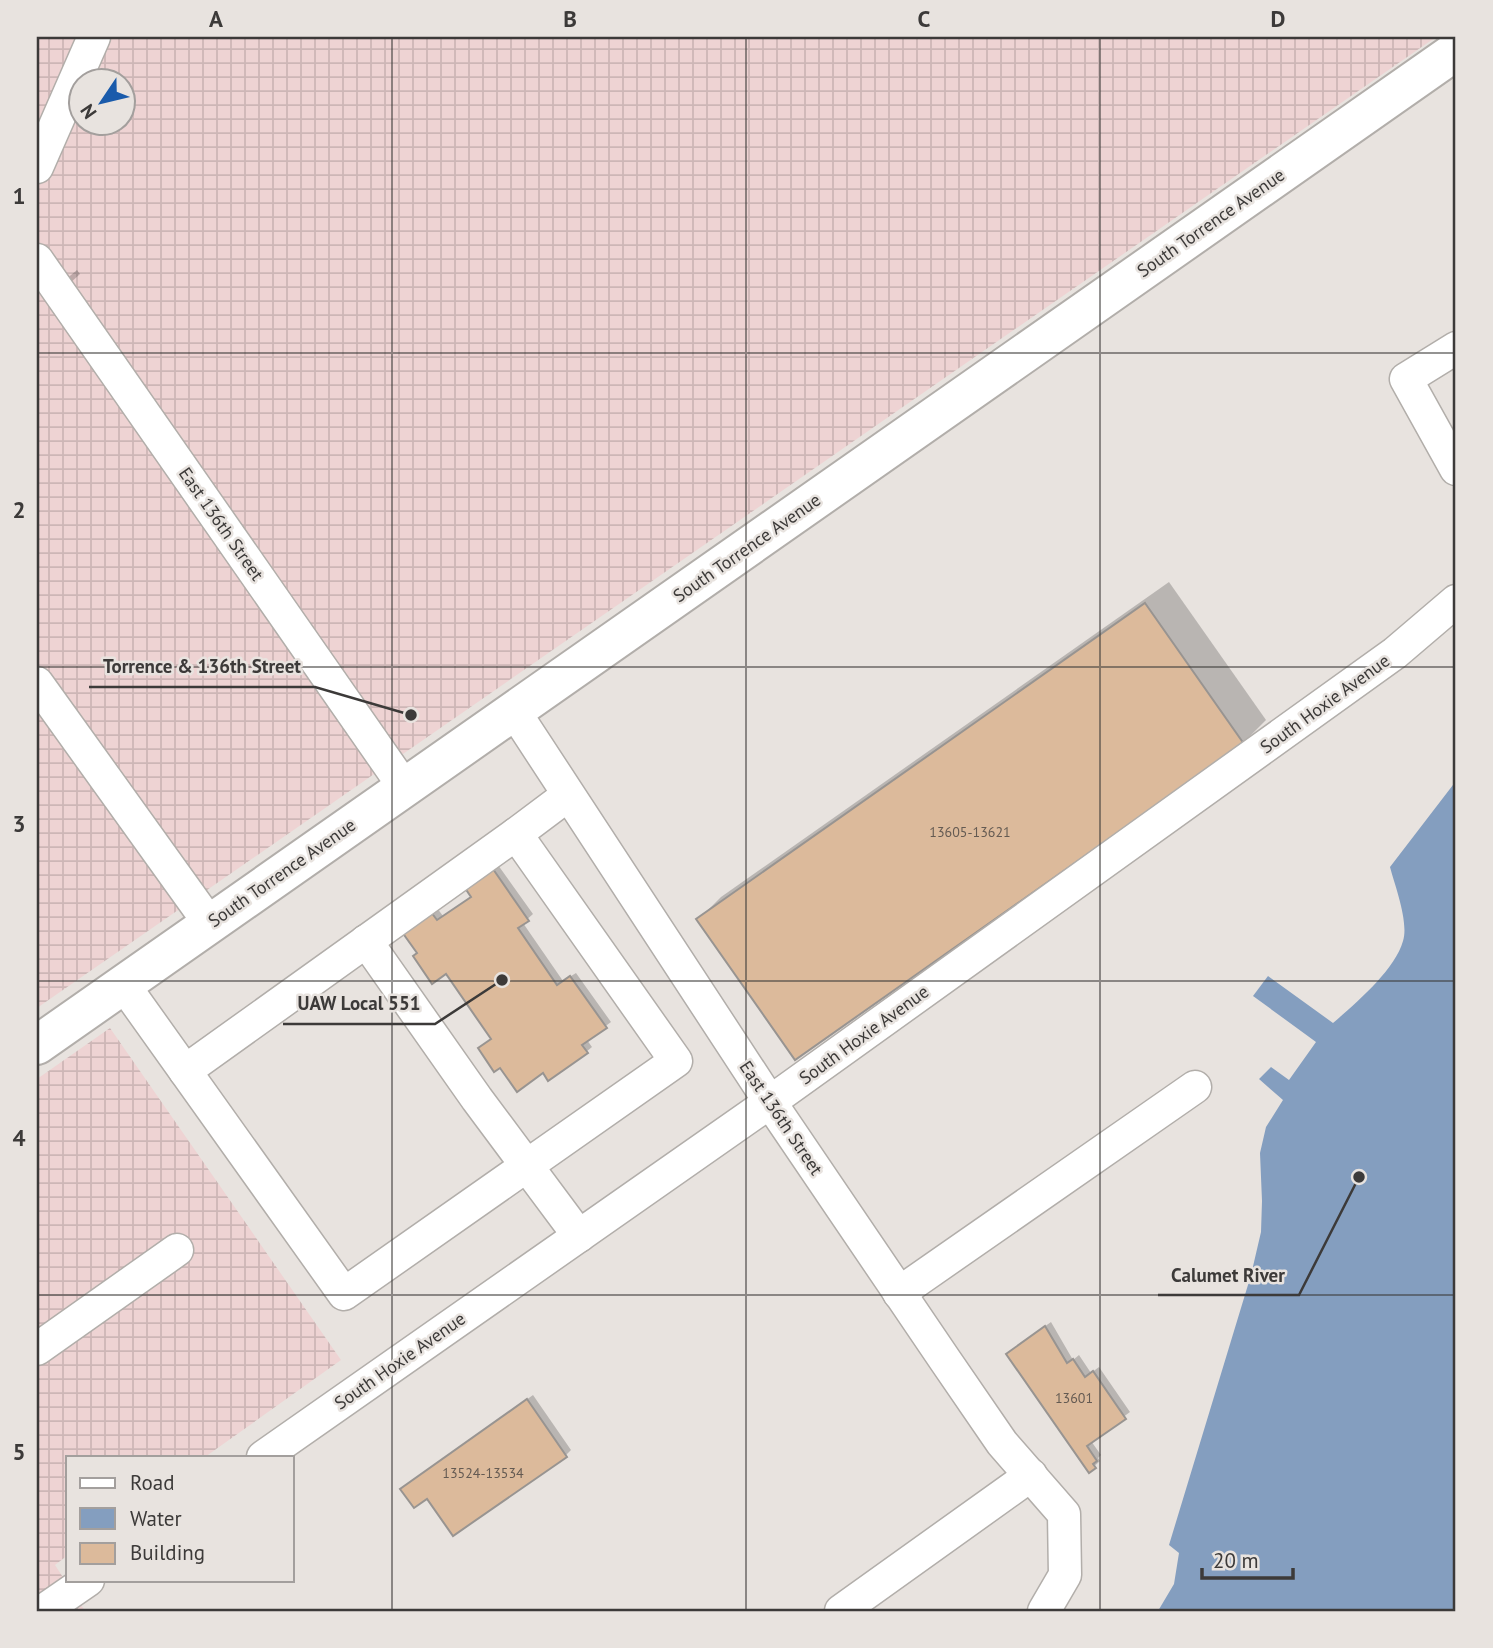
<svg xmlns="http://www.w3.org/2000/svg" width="1493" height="1648" font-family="'PT Sans',sans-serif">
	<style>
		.industrial { fill: url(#industrial-grid); fill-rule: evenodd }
		.water { fill: #849ebf }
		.shadow { fill: #0003 }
		.building { fill: #dcba9b; stroke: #989491; stroke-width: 2 }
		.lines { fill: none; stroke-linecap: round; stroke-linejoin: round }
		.minor-casing { stroke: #b2aeaa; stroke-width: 35 }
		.major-casing { stroke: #b2aeaa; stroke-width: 42 }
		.minor { stroke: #fff; stroke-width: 32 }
		.major { stroke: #fff; stroke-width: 38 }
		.grid { fill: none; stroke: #3c3a39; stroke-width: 2; stroke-opacity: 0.55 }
		.labels { text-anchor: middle; stroke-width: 5; stroke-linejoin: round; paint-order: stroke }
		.number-label { font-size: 14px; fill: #645a52 }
		.street-label { font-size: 18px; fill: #3c3a39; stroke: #e8e3df }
		.leader { fill: none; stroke: #3c3a39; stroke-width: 2.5 }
		.callout-dot { fill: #3c3a39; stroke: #e8e3df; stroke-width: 2.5 }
		.callout-label { font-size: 19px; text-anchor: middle; font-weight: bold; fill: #3c3a39; stroke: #e8e3df; stroke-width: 5; stroke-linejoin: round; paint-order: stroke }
		.neatline { fill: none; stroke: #3c3a39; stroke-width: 2.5 }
		.grid-label { font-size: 23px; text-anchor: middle; font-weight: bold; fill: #3c3a39 }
	</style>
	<defs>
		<pattern id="industrial-grid" width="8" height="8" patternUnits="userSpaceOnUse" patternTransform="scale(1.75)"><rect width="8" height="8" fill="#eed3d3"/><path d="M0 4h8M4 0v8" fill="none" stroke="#cdb6b6"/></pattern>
	</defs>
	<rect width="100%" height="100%" fill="#e8e3df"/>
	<g class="industrial">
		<path d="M37 37H1436L37 1008ZM80 80H122V122H80Z"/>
		<path d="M110 1028 341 1360 205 1457H68V1555L55 1565 85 1611H37V1079Z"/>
	</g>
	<path class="water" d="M1456 781V1611H1158L1174 1584 1179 1553 1169 1545 1251 1275 1261 1232 1262 1201 1260 1153 1266 1127 1283 1100 1259 1079 1271 1067 1289 1080 1316 1042 1253 996 1268 976 1333 1023C1355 1004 1395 970 1403 941 1409 922 1395 886 1390 867Z"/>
	<g class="shadow">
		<path d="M77 270 80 274 68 285 65 280Z"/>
		<path d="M1169 582 1266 720 1243 743 698 920 721 897Z"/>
		<path d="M498 865 533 914 523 923 563 981 576 973 611 1022 587 1040 592 1047 586 1052 543 1071 492 1038 447 972 419 952 404 932 437 908 443 916 472 896 467 888Z"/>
		<path d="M1051 1322 1073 1360 1079 1355 1091 1373 1099 1367 1130 1412 1091 1441 1101 1455 1098 1458 1100 1461 1089 1471 1013 1349Z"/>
		<path d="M533 1395 571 1450 566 1455 454 1534 427 1496 402 1489Z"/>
	</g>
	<g class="building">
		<path d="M1145 603 1244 744 795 1060 696 919Z"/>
		<path d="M493 869 529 921 518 928 557 985 570 976 607 1028 582 1045 588 1053 548 1081 543 1073 517 1092 500 1068 494 1072 478 1048 491 1039 446 974 432 984 413 956 417 953 402 932 431 912 437 920 471 897 465 888Z"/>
		<path d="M1045 1326 1067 1363 1073 1359 1085 1377 1093 1371 1126 1419 1087 1446 1097 1461 1093 1464 1096 1468 1089 1473 1006 1354Z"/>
		<path d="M527 1399 567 1457 453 1536 427 1499 414 1508 400 1489Z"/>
	</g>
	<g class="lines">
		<g class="minor-casing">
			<g id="minor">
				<path d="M37 167 94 37"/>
				<path d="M37 260 405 788"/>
				<path d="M1456 348 1406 379 1456 469"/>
				<path d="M37 683 210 924"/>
				<path d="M514 711 770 1102 945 1360 1002 1443 1064 1514 1065 1575 1044 1611"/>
				<path d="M366 941 477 1099 579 1236"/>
				<path d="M123 984 344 1294 676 1061 516 834 568 795"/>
				<path d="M185 1071 516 834"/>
				<path d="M899 1293 1195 1087"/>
				<path d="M37 1349 177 1250"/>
				<path d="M263 1457 770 1102 1395 653 1456 601"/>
				<path d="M43 1611 88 1580"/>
				<path d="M841 1611 1031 1475"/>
			</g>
		</g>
		<g class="major-casing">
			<path id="major" d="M37 1045 1456 51"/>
		</g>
		<use href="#minor" class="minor"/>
		<use href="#major" class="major"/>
	</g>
	<path class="grid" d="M392 37V1611M746 37V1611M1100 37V1611M37 353H1456M37 667H1456M37 981H1456M37 1295H1456"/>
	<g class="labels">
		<g class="number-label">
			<text x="970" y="837">13605-13621</text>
			<text x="1074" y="1403">13601</text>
			<text x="483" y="1478">13524-13534</text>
		</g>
		<g class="street-label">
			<text transform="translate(1211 223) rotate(-35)" y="6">South Torrence Avenue</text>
			<text transform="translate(221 524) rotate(55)" y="6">East 136th Street</text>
			<text transform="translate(747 548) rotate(-35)" y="6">South Torrence Avenue</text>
			<text transform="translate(1325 704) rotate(-36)" y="6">South Hoxie Avenue</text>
			<text transform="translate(282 873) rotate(-35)" y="6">South Torrence Avenue</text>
			<text transform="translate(864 1035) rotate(-36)" y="6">South Hoxie Avenue</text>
			<text transform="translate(781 1118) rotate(56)" y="6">East 136th Street</text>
			<text transform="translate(400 1361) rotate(-35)" y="6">South Hoxie Avenue</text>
		</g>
	</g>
	<path class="leader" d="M411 715L315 687H89M502 980L435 1024H283M1359 1177L1299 1295H1158"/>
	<g class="callout-dot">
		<circle cx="411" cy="715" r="7"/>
		<circle cx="502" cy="980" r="7"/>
		<circle cx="1359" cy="1177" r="7"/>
	</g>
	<g class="callout-label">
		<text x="202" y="673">Torrence &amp; 136th Street</text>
		<text x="359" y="1010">UAW Local 551</text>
		<text x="1228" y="1282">Calumet River</text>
	</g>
	<rect width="1493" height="1648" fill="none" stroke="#e8e3df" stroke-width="77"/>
	<rect x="66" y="1456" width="228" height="126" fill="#e8e3df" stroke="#a39f9d" stroke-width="2"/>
	<rect x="80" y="1478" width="35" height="10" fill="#ffffff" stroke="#a39f9d" stroke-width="2"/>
	<text x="130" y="1490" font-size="21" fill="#3c3a39">Road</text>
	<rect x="80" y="1508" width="35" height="21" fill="#849ebf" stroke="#a39f9d" stroke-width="2"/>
	<text x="130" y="1526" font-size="21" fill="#3c3a39">Water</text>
	<rect x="80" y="1543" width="35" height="21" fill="#dcba9b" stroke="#a39f9d" stroke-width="2"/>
	<text x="130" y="1560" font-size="21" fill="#3c3a39">Building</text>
	<g transform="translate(102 102) rotate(235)"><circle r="33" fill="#e8e3df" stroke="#a39f9d" stroke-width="2"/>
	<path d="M0-5L12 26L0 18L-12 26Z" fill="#1a5bab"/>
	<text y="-10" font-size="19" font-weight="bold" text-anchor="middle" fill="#3c3a39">N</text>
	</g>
	<path d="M1202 1568v10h91v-10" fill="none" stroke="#3c3a39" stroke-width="3.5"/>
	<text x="1213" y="1568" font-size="21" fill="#3c3a39" stroke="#e8e3df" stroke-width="5" paint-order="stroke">20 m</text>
	<rect x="38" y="38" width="1416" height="1572" class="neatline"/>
	<g class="grid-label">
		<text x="216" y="27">A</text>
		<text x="570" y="27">B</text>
		<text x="924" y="27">C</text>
		<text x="1278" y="27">D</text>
		<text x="19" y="204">1</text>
		<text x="19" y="518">2</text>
		<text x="19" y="832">3</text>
		<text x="19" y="1146">4</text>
		<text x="19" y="1460">5</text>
	</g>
</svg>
